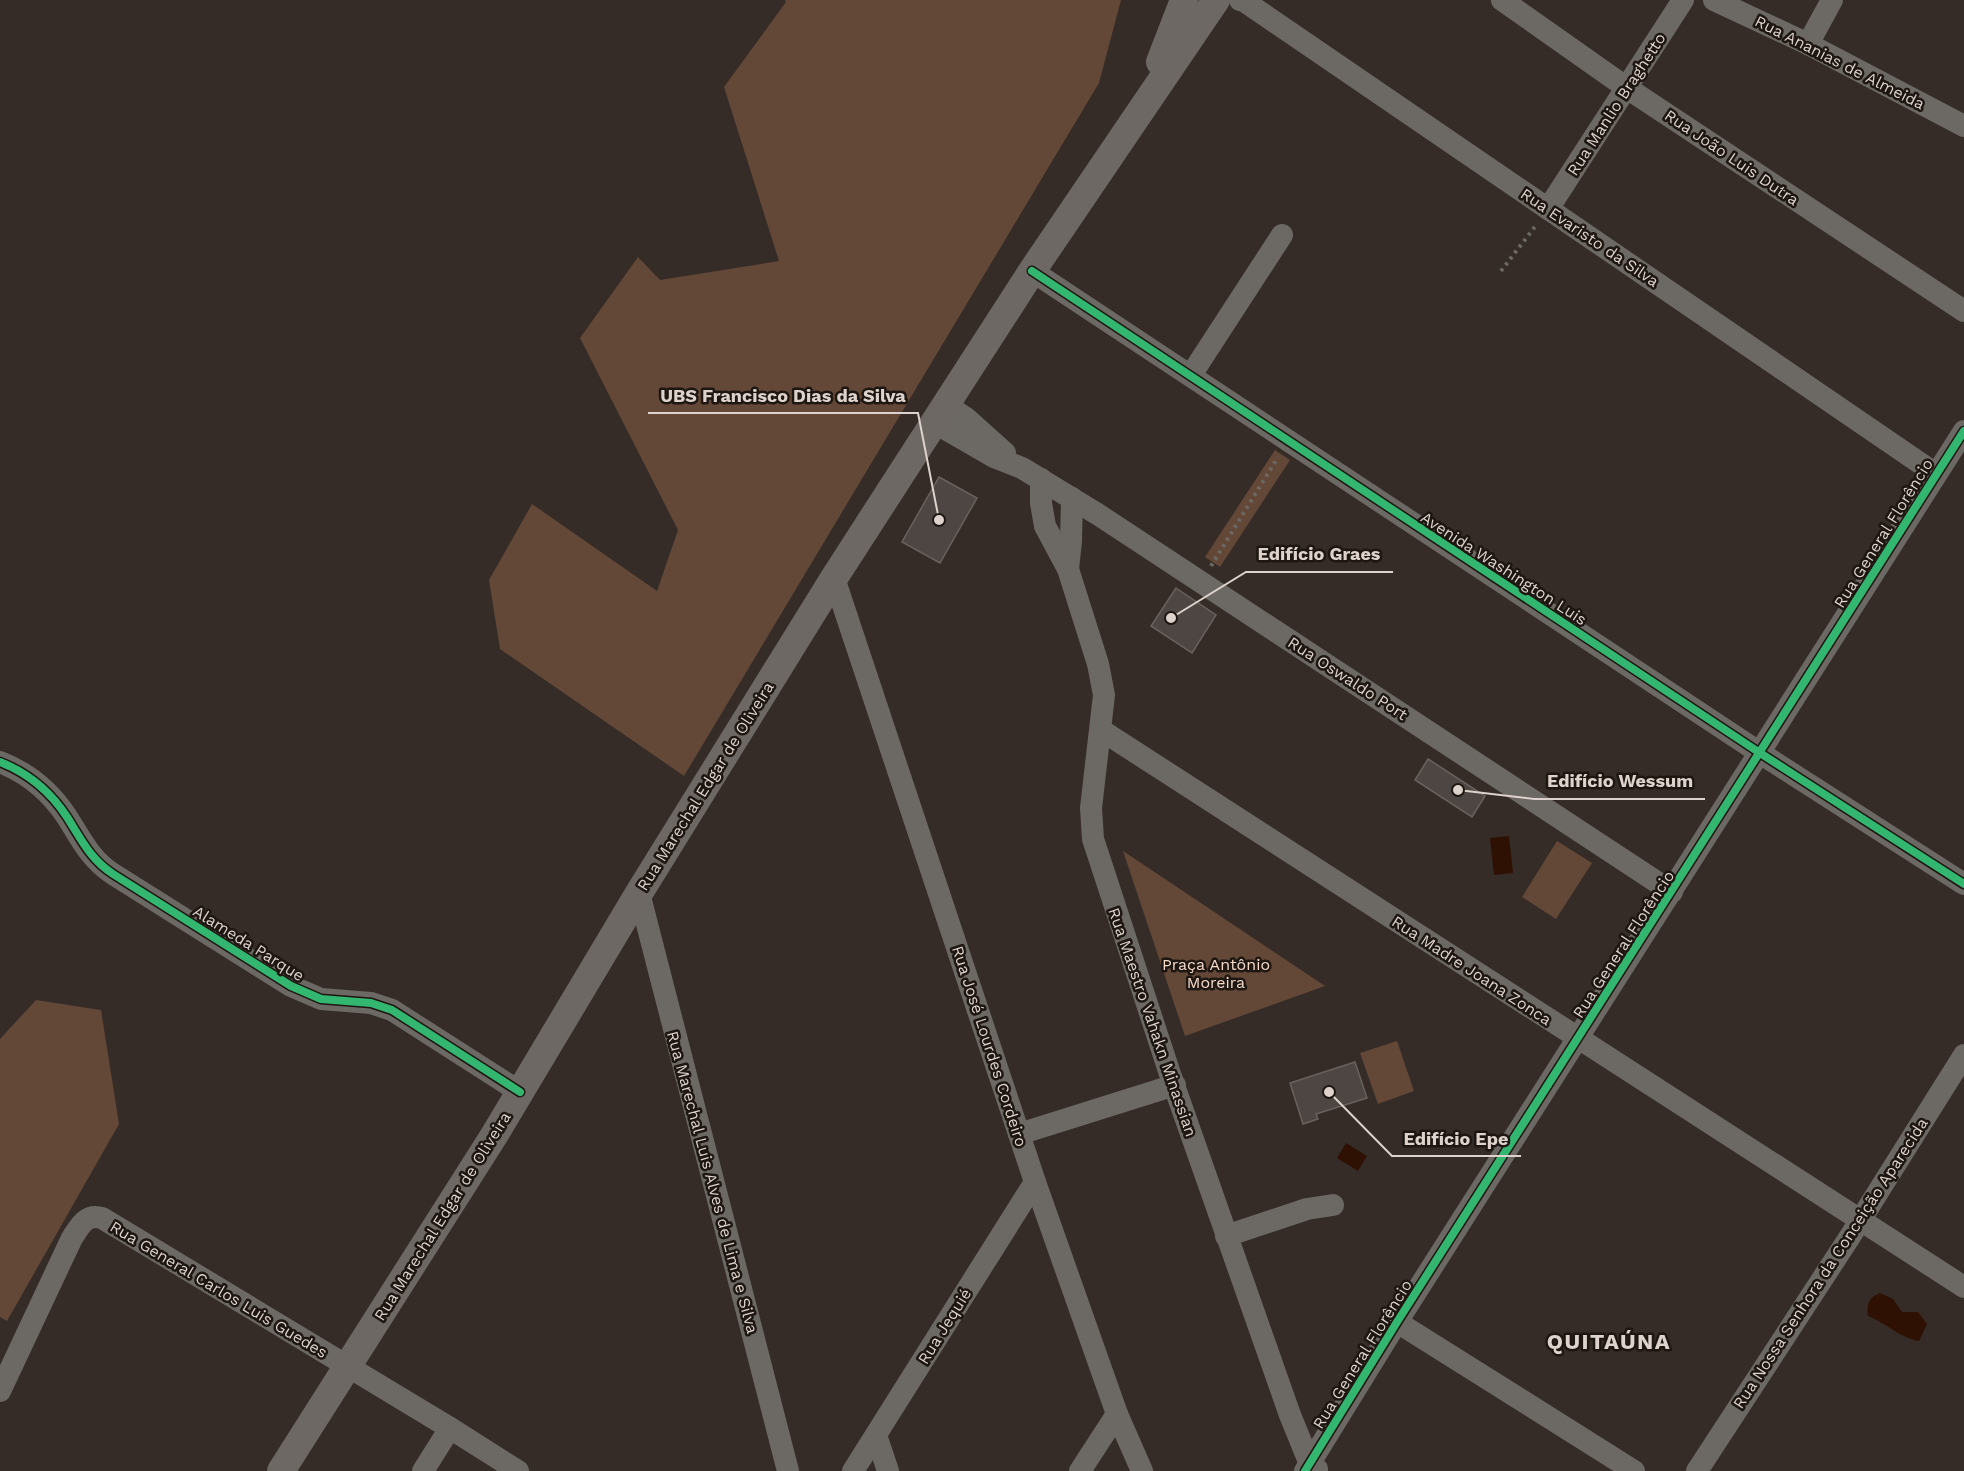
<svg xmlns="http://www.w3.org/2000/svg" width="1964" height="1471" font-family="'Work Sans',sans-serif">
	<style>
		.green { fill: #634737 }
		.water { fill: #2f1104 }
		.building { fill: #4d4642; stroke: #69615d; stroke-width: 1.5 }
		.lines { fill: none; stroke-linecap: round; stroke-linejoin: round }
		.path { stroke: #6c6864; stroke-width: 4; stroke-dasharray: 3 4.5; stroke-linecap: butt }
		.minor { stroke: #6c6864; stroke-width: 22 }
		.major { stroke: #6e6864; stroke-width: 28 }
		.cycleway-casing { stroke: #1d1611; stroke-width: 11 }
		.cycleway { stroke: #33b770; stroke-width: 8 }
		.labels { text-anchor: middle; stroke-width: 5; stroke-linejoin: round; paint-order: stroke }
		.street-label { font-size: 16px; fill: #ddd2cc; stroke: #1d1611 }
		.park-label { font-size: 16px; fill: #f5daca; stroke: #1d1611 }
		.district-label { font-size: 22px; font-weight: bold; letter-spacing: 1.5px; fill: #ddd2cc; stroke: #1d1611 }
		.leader { fill: none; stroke: #ddd2cc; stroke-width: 2 }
		.callout-dot { fill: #ddd2cc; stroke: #1d1611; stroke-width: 2 }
		.callout-label { font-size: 18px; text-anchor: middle; font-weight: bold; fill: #ddd2cc; stroke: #1d1611; stroke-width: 5; stroke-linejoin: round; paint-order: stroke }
	</style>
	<rect width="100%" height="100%" fill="#352c28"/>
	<g class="green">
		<path d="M785 0H1121L1099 83 684 776 500 649 489 580 532 504 657 591 678 530 580 338 638 257 660 280 779 261 724 87 786 2Z"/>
		<path d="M1275 450 1290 460 1220 567 1205 557Z"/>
		<path d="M1557 841 1592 863 1556 919 1522 897Z"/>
		<path d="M1123 851 1325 986 1185 1036Z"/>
		<path d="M36 1000 101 1010 119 1124 7 1321 0 1317V1039Z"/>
		<path d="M1397 1041 1414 1091 1378 1104 1360 1053Z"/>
	</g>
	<g class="water">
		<path d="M1509 836 1513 873 1494 875 1490 838Z"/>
		<path d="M1346 1143 1367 1156 1358 1171 1337 1158Z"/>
		<path d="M1880 1293 1893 1299 1902 1312H1918L1927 1324 1919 1341C1898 1337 1888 1324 1868 1316 1867 1303 1868 1298 1880 1293Z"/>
	</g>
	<g class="building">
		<path d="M939 477 977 498 940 563 902 542Z"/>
		<path d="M1176 588 1216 615 1192 653 1151 626Z"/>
		<path d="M1428 759 1485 796 1472 817 1415 780Z"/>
		<path d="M1355 1062 1367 1098 1316 1114 1318 1119 1303 1124 1290 1083Z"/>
	</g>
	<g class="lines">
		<g class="path">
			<path d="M1501 271 1537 224"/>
			<path d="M1211 566 1278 457"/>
		</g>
		<g class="minor">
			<path d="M1240 0 1244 1 1936 474"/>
			<path d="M1502 0 1627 88 1964 311"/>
			<path d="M1714 0 1808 44 1964 126"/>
			<path d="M1808 44 1832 0"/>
			<path d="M1548 209 1683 0"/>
			<path d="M1032 271 1760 753 1964 884"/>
			<path d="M1191 375 1282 235"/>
			<path d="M946 405 966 418 1005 453"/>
			<path d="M935 423 994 457 1022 468 1099 515 1672 892"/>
			<path d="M1041 479V503L1045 526 1068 569 1098 664 1104 695 1091 808 1093 839 1170 1074 1290 1415 1310 1464 1317 1469"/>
			<path d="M1068 569 1071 541 1072 498"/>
			<path d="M834 578 1035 1182 1117 1414 1142 1471"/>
			<path d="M1101 730 1964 1287"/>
			<path d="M0 762C28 773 50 791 67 817 81 839 90 859 113 874L291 986 321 999 371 1003 392 1010 520 1092"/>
			<path d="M639 893 788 1471"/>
			<path d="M1019 1134 1175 1085"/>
			<path d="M1226 1236 1307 1209 1333 1205"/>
			<path d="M1397 1322 1634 1471"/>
			<path d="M0 1391 72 1238C80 1226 86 1213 102 1218L450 1428 518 1471"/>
			<path d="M876 1435 888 1471"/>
			<path d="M423 1471 450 1428"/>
			<path d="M853 1471 1035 1182"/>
			<path d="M1080 1471 1117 1414"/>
			<path d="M1305 1471 1397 1322 1964 431"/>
			<path d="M1697 1471 1851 1235 1964 1055"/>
		</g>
		<g class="major">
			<path d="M1160 62 1184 0"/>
			<path d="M281 1471 495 1134 639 893 834 578 1032 271 1216 0"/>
		</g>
		<g class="cycleway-casing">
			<g id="cycleway">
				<path d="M1032 271 1760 753 1964 884"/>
				<path d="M0 762C28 773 50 791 67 817 81 839 90 859 113 874L291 986 321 999 371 1003 392 1010 520 1092"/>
				<path d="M1305 1471 1397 1322 1964 431"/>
			</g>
		</g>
		<use href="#cycleway" class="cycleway"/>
	</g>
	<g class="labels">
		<g class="street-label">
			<text transform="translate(1840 62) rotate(27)" y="6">Rua Ananias de Almeida</text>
			<text transform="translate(1616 104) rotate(-57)" y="6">Rua Manlio Braghetto</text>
			<text transform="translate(1732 157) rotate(34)" y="6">Rua João Luis Dutra</text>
			<text transform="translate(1590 237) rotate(34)" y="6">Rua Evaristo da Silva</text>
			<text transform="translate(1883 533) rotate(-58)" y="6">Rua General Florêncio</text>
			<text transform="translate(1504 568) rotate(33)" y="6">Avenida Washington Luis</text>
			<text transform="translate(1348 678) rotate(33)" y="6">Rua Oswaldo Port</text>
			<text transform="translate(705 786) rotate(-58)" y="6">Rua Marechal Edgar de Oliveira</text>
			<text transform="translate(249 943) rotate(32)" y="6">Alameda Parque</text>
			<text transform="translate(1623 944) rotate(-57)" y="6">Rua General Florêncio</text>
			<text transform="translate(1472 970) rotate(33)" y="6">Rua Madre Joana Zonca</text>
			<text transform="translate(1153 1022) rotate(71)" y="6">Rua Maestro Vahakn Minassian</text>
			<text transform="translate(990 1046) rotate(72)" y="6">Rua José Lourdes Cordeiro</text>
			<text transform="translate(713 1182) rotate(75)" y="6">Rua Marechal Luis Alves de Lima e Silva</text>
			<text transform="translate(442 1216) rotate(-58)" y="6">Rua Marechal Edgar de Oliveira</text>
			<text transform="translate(1830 1263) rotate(-57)" y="6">Rua Nossa Senhora da Conceição Aparecida</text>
			<text transform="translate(219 1289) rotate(31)" y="6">Rua General Carlos Luis Guedes</text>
			<text transform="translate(944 1326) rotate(-58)" y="6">Rua Jequié</text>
			<text transform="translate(1362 1354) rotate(-58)" y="6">Rua General Florêncio</text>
		</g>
		<g class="park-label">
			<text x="1216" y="970">Praça Antônio<tspan x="1216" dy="18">Moreira</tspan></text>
		</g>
		<g class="district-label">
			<text x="1609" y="1349">QUITAÚNA</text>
		</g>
	</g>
	<path class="leader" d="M939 520L918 413H648M1171 618L1246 572H1393M1458 790L1534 799H1705M1329 1092L1392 1156H1521"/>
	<g class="callout-dot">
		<circle cx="939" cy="520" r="6"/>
		<circle cx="1171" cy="618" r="6"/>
		<circle cx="1458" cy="790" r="6"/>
		<circle cx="1329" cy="1092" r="6"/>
	</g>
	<g class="callout-label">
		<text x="783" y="402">UBS Francisco Dias da Silva</text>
		<text x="1319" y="560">Edifício Graes</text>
		<text x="1620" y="787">Edifício Wessum</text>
		<text x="1456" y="1145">Edifício Epe</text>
	</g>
</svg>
